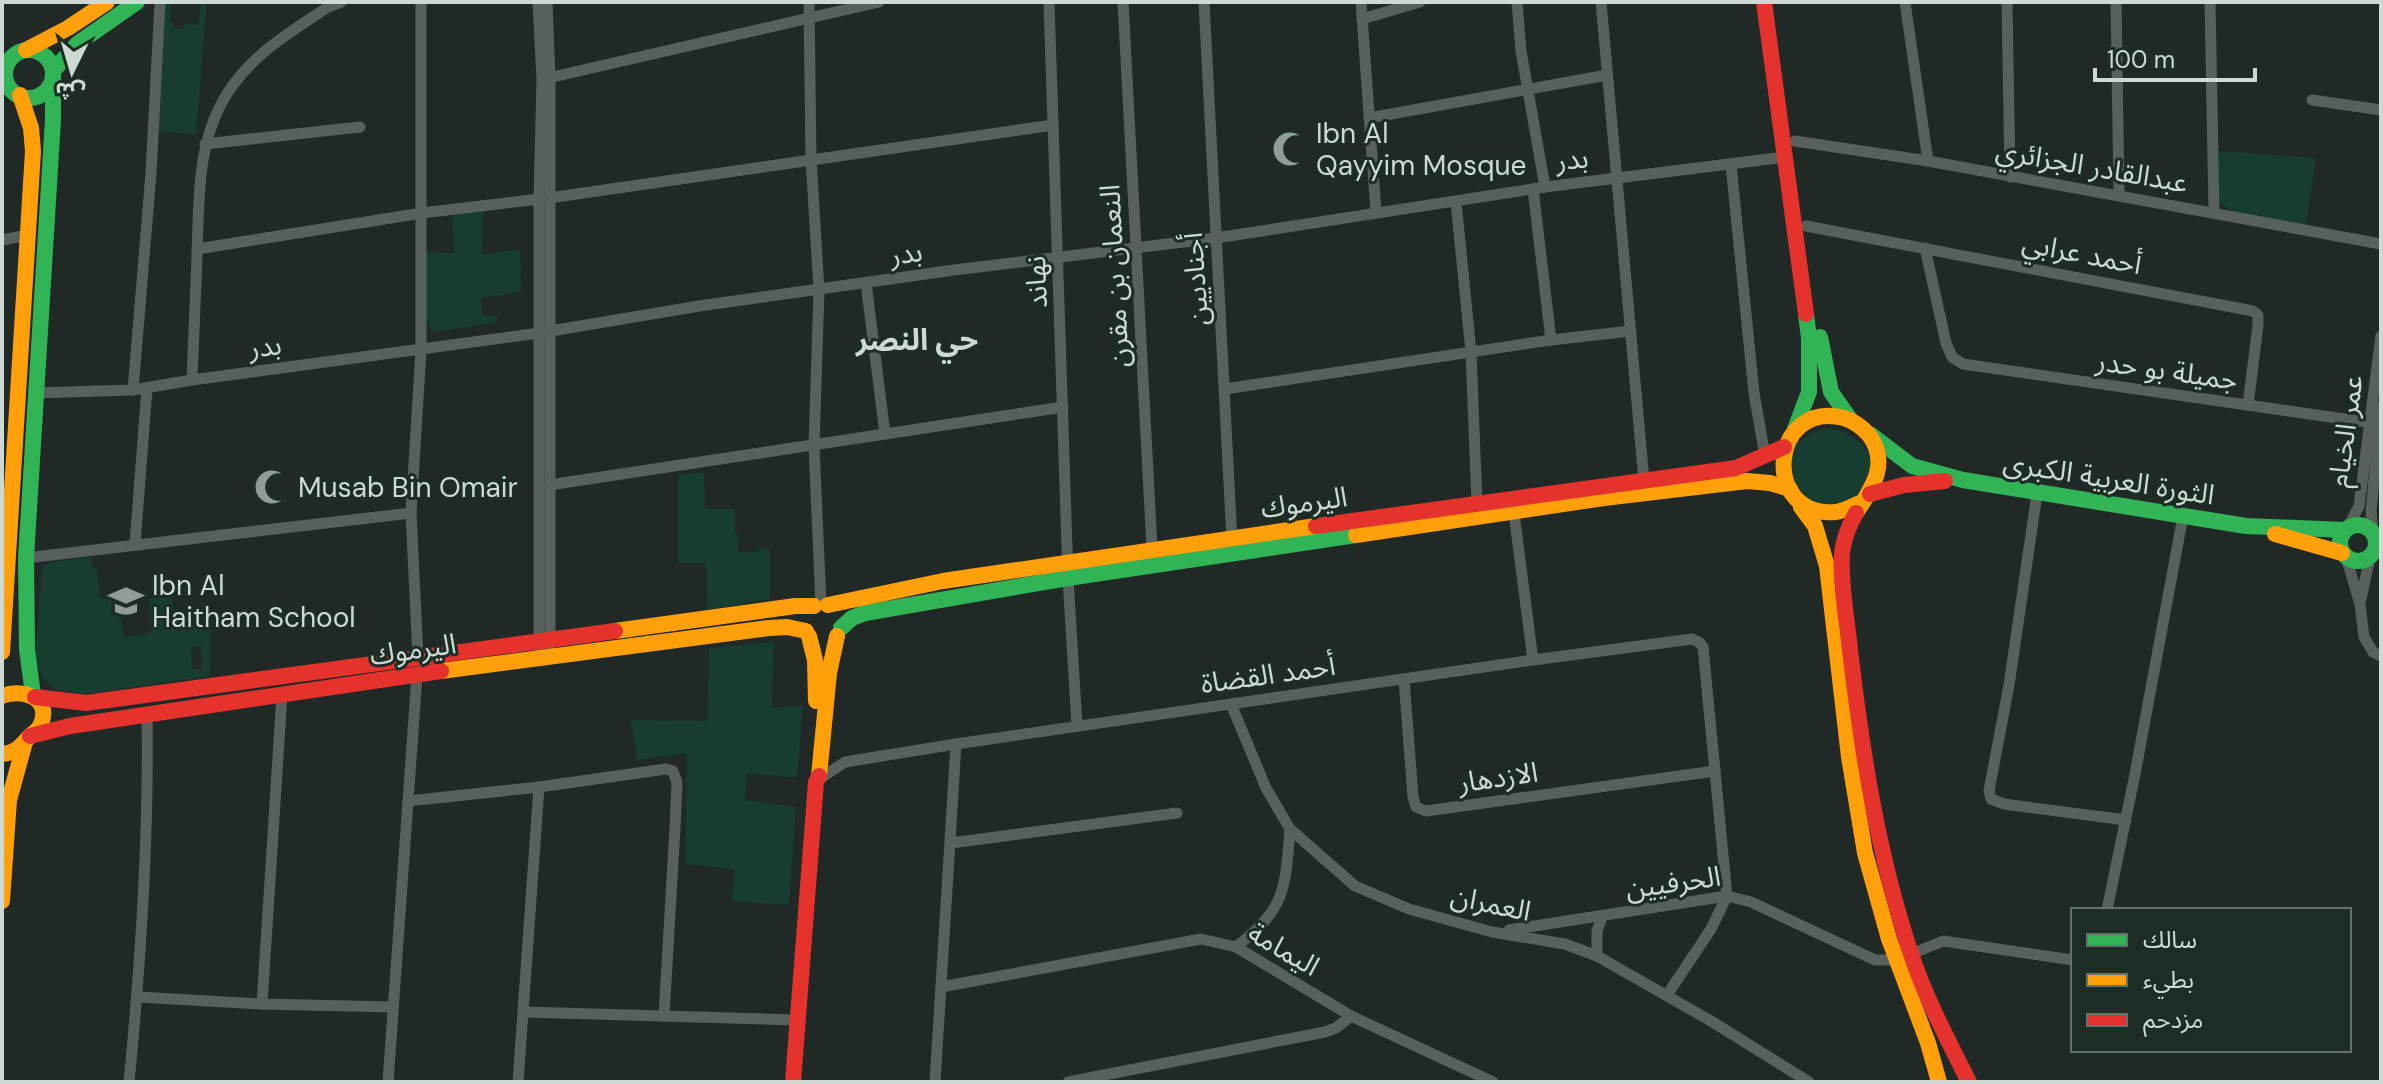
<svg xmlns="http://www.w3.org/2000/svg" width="2383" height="1084" font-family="'DM Sans','Noto Sans Arabic',sans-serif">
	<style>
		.green { fill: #163d2f; fill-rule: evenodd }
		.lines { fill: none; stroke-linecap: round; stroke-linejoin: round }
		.street { stroke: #58605c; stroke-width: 11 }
		.fast { stroke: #30b455; stroke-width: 16 }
		.slow { stroke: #ff9f0a; stroke-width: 16 }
		.jam { stroke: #e5322d; stroke-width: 16 }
		.labels { text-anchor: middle; stroke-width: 6; stroke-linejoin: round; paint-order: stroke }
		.poi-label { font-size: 28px; fill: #ced9d4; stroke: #1c2d26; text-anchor: start }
		.street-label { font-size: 28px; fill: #ced9d4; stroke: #1c2d26 }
		.neighbourhood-label { font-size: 30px; font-weight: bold; fill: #ced9d4; stroke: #1c2d26 }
	</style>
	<rect width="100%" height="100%" fill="#202925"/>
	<g class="green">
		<path d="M164 2H171L170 23H173V28L183 29 184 24 198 25 201 2H207L196 134 157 132Z"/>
		<path d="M2219 151 2316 158 2306 225C2285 221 2223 219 2217 196 2214 182 2218 165 2219 151Z"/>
		<path d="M483 211 482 255 520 249 521 292 481 298 483 316 497 315V322L436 332 431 330 423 313V252L454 253 452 214Z"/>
		<path d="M1830 428C1854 432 1882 454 1868 482 1865 489 1857 496 1852 502L1812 505C1807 499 1798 493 1794 487 1791 482 1792 474 1791 468 1789 444 1808 431 1830 428Z"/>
		<path d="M704 473 705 509H735V533L739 534 738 552H757L758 548 770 549V599L707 610 706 563H678V474Z"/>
		<path d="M91 557 94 567 97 568 100 596 123 591 124 596 118 597 124 637 151 633 148 596 171 593 177 630 211 625 210 676 72 696C52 690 40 681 35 659L42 567 51 562ZM201 646 202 669H192L191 647Z"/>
		<path d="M774 642 772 708 803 705 797 778 747 773 745 800 796 807 789 905 732 901 734 869 685 864 687 753 637 760 631 720 707 721 709 648Z"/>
	</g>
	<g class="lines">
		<g class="street">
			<path d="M538 2 542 80 539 199V649"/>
			<path d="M547 2 550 78V646"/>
			<path d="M809 2 811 159 819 290 814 446 821 605"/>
			<path d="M1049 2 1068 578 1077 726"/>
			<path d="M1123 2 1152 548"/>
			<path d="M1204 2 1232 541"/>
			<path d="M1361 2 1376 212"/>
			<path d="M1517 2 1521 51 1545 187"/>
			<path d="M1601 2 1644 481"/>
			<path d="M1905 2 1928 161"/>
			<path d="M2007 2 2010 177"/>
			<path d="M2116 2 2119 194"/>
			<path d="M2210 2 2214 212"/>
			<path d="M1362 19 1420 2"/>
			<path d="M544 79 879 2"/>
			<path d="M2312 100 2381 110"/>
			<path d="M1369 118 1607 75"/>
			<path d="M1795 141 1928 161 2381 244"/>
			<path d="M205 144 360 127"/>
			<path d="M1731 165 1754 393 1765 456"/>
			<path d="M1533 189 1551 340"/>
			<path d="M549 198 1053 125"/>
			<path d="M1456 202 1471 352 1477 504"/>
			<path d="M1806 226 2253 311 2258 315V325L2248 405"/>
			<path d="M2 240 28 235"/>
			<path d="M1925 248 1946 343 1952 357 1963 364 2379 424"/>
			<path d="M197 249 422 213 539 199"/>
			<path d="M866 283 885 434"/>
			<path d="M192 380C194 339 195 298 197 257 199 198 196 135 233 85 257 51 294 30 328 7L341 2"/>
			<path d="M1225 389 1551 340 1631 331"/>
			<path d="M133 390 151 173 160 2"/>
			<path d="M34 393 133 390 192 380 539 333 699 306 954 270 1216 238 1545 187 1785 157"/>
			<path d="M549 485 1063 407"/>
			<path d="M2037 494 2009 685 1989 791 1991 799 2004 804 2126 820"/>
			<path d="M1513 506 1533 660"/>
			<path d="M2347 529 2359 506 2381 336"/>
			<path d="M2373 533 2371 511 2381 407"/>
			<path d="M135 544 147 388"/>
			<path d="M2346 557 2360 604 2364 637 2373 652 2381 656"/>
			<path d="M26 558 411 513"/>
			<path d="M2361 599 2370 557"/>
			<path d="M418 657 411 513 421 350V2"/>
			<path d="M1404 679 1413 797 1416 807 1426 811 1715 771"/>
			<path d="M1231 704 1266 788 1290 829 1355 886 1409 909 1492 932 1565 944 1597 956 1711 1021 1809 1082"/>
			<path d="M818 780 845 762 956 744 1533 660 1692 639 1699 642 1703 647 1727 896 1711 929 1667 995"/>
			<path d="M408 801 539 787 666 769 673 771 677 783 675 828 664 1016"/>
			<path d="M951 843 1177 813"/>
			<path d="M2107 910 2135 774 2183 516"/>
			<path d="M1509 930 1727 896 1751 902 1875 960H1897L1943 941 2073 960"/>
			<path d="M1236 947C1286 908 1285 890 1290 829"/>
			<path d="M1597 956V931L1602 917"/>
			<path d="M941 987 1201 939 1236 947 1351 1016 1493 1082"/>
			<path d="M138 997 262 1004 393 1007"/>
			<path d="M262 1004 282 695"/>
			<path d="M525 1012 797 1020"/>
			<path d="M129 1082C141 960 149 836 147 714"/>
			<path d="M388 1082 417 675"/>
			<path d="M518 1082 539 787"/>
			<path d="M935 1082 956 744"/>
			<path d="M1068 1082 1325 1032 1336 1028 1351 1016"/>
		</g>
		<g class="fast">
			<circle cx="29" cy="74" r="24"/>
			<path d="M53 71 77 44 137 2"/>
			<path d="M1820 337 1831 392 1850 419"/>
			<path d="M1795 429 1809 392V338L1806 314"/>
			<path d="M1870 434 1912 466 1963 480 2246 526 2345 530"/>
			<circle cx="2358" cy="543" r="18"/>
			<path d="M841 628 852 618 865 613 1068 578 1356 535"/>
			<path d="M33 695 27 649 26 558 53 120V77"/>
		</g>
		<g class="slow">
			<path d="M26 50 68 28 107 2"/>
			<path d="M1801 507 1815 526 1827 566 1849 757 1865 853 1889 939 1928 1043 1939 1082"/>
			<path d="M1856 513C1872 488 1890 463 1869 435 1862 427 1854 421 1844 418 1769 399 1761 519 1836 512 1845 511 1855 505 1864 501"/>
			<path d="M2275 534 2342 553"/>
			<path d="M1356 535 1604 498 1747 481 1770 483 1790 489"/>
			<path d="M828 605 943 581 1316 526"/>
			<path d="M615 631 795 606H814"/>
			<path d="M809 636 815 660 816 701"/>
			<path d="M2 652 33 151 31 128 20 95"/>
			<path d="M441 671 769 628 787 627 806 631"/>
			<path d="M2 696C21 688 52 697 41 724 39 730 33 733 28 738 20 747 15 753 2 754"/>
			<path d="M819 776 829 673 837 636"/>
			<path d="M2 901 9 800 25 742"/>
		</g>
		<g class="jam">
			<path d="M1764 2 1806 314"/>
			<path d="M1870 494 1904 485 1945 481"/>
			<path d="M1856 513C1849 525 1844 538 1842 553 1840 584 1847 619 1850 650 1862 753 1878 855 1911 954 1926 999 1948 1040 1969 1082"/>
			<path d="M1316 526 1736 468 1784 447"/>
			<path d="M35 697 86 703 615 631"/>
			<path d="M30 736 70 726 441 671"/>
			<path d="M793 1082 816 782 819 776"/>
		</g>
	</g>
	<defs>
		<g id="mosque-bare" transform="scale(2.76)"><path d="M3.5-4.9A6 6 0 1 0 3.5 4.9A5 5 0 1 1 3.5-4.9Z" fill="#919b97" stroke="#1c2d26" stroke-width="2.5" paint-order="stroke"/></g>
		<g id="school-bare" transform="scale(2.76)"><path d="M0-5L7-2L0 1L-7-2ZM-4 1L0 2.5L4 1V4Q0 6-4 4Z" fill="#919b97" stroke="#1c2d26" stroke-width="2.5" paint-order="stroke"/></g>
	</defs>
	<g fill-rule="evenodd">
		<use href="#mosque-bare" x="1290" y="149"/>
		<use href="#mosque-bare" x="272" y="487"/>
		<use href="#school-bare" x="126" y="601"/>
	</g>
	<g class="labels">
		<g class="poi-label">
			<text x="1316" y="143">Ibn Al<tspan x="1316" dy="32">Qayyim Mosque</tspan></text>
			<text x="298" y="497">Musab Bin Omair</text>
			<text x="152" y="595">Ibn Al<tspan x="152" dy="32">Haitham School</tspan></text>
		</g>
		<g class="street-label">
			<text transform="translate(1572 159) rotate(-6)" y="10">بدر</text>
			<text transform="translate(2092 166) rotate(10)" y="10">عبدالقادر الجزائري</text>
			<text transform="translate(906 253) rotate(-8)" y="10">بدر</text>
			<text transform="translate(2082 253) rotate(11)" y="10">أحمد عرابي</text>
			<text transform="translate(1114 276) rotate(-93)" y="10">النعمان بن مقرن</text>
			<text transform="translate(1195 279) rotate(-94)" y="10">أجناديين</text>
			<text transform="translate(1036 282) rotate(-92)" y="10">نهاند</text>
			<text transform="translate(265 346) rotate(-7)" y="10">بدر</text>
			<text transform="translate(2167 370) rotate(8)" y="10">جميلة بو حدر</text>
			<text transform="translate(2345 431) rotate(-82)" y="10">عمر الخيام</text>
			<text transform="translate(2109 478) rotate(9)" y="10">الثورة العربية الكبرى</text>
			<text transform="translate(1304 502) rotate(-8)" y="10">اليرموك</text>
			<text transform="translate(413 649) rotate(-8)" y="10">اليرموك</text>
			<text transform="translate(1268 674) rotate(-8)" y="10">أحمد القضاة</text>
			<text transform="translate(1498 777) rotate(-8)" y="10">الازدهار</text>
			<text transform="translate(1673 882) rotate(-8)" y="10">الحرفيين</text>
			<text transform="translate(1491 903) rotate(12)" y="10">العمران</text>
			<text transform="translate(1284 949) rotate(30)" y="10">اليمامة</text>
		</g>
		<g class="neighbourhood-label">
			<text x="917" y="350">حي النصر</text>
		</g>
	</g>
	<rect width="2383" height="1084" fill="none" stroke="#ced9d4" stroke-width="8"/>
	<rect x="2071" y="908" width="280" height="144" fill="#1c2d26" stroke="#63726c" stroke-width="2"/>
	<rect x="2087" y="934" width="40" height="12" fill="#30b455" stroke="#63726c" stroke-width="2"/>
	<text x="2143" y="948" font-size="24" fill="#ced9d4">سالك</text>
	<rect x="2087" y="974" width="40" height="12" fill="#ff9f0a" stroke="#63726c" stroke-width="2"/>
	<text x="2143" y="988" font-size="24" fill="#ced9d4">بطيء</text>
	<rect x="2087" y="1014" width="40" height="12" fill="#e5322d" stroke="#63726c" stroke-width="2"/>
	<text x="2143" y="1028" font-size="24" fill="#ced9d4">مزدحم</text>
	<g transform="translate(72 72) rotate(185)" stroke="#1c2d26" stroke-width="6" paint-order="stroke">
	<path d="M0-6L14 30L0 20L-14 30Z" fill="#ced9d4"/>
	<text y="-12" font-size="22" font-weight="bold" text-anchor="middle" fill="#ced9d4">ش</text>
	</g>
	<path d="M2095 68v12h160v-12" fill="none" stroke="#ced9d4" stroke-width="4"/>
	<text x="2107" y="68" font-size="24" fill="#ced9d4" stroke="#1c2d26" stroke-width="6" paint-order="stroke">100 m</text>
</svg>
